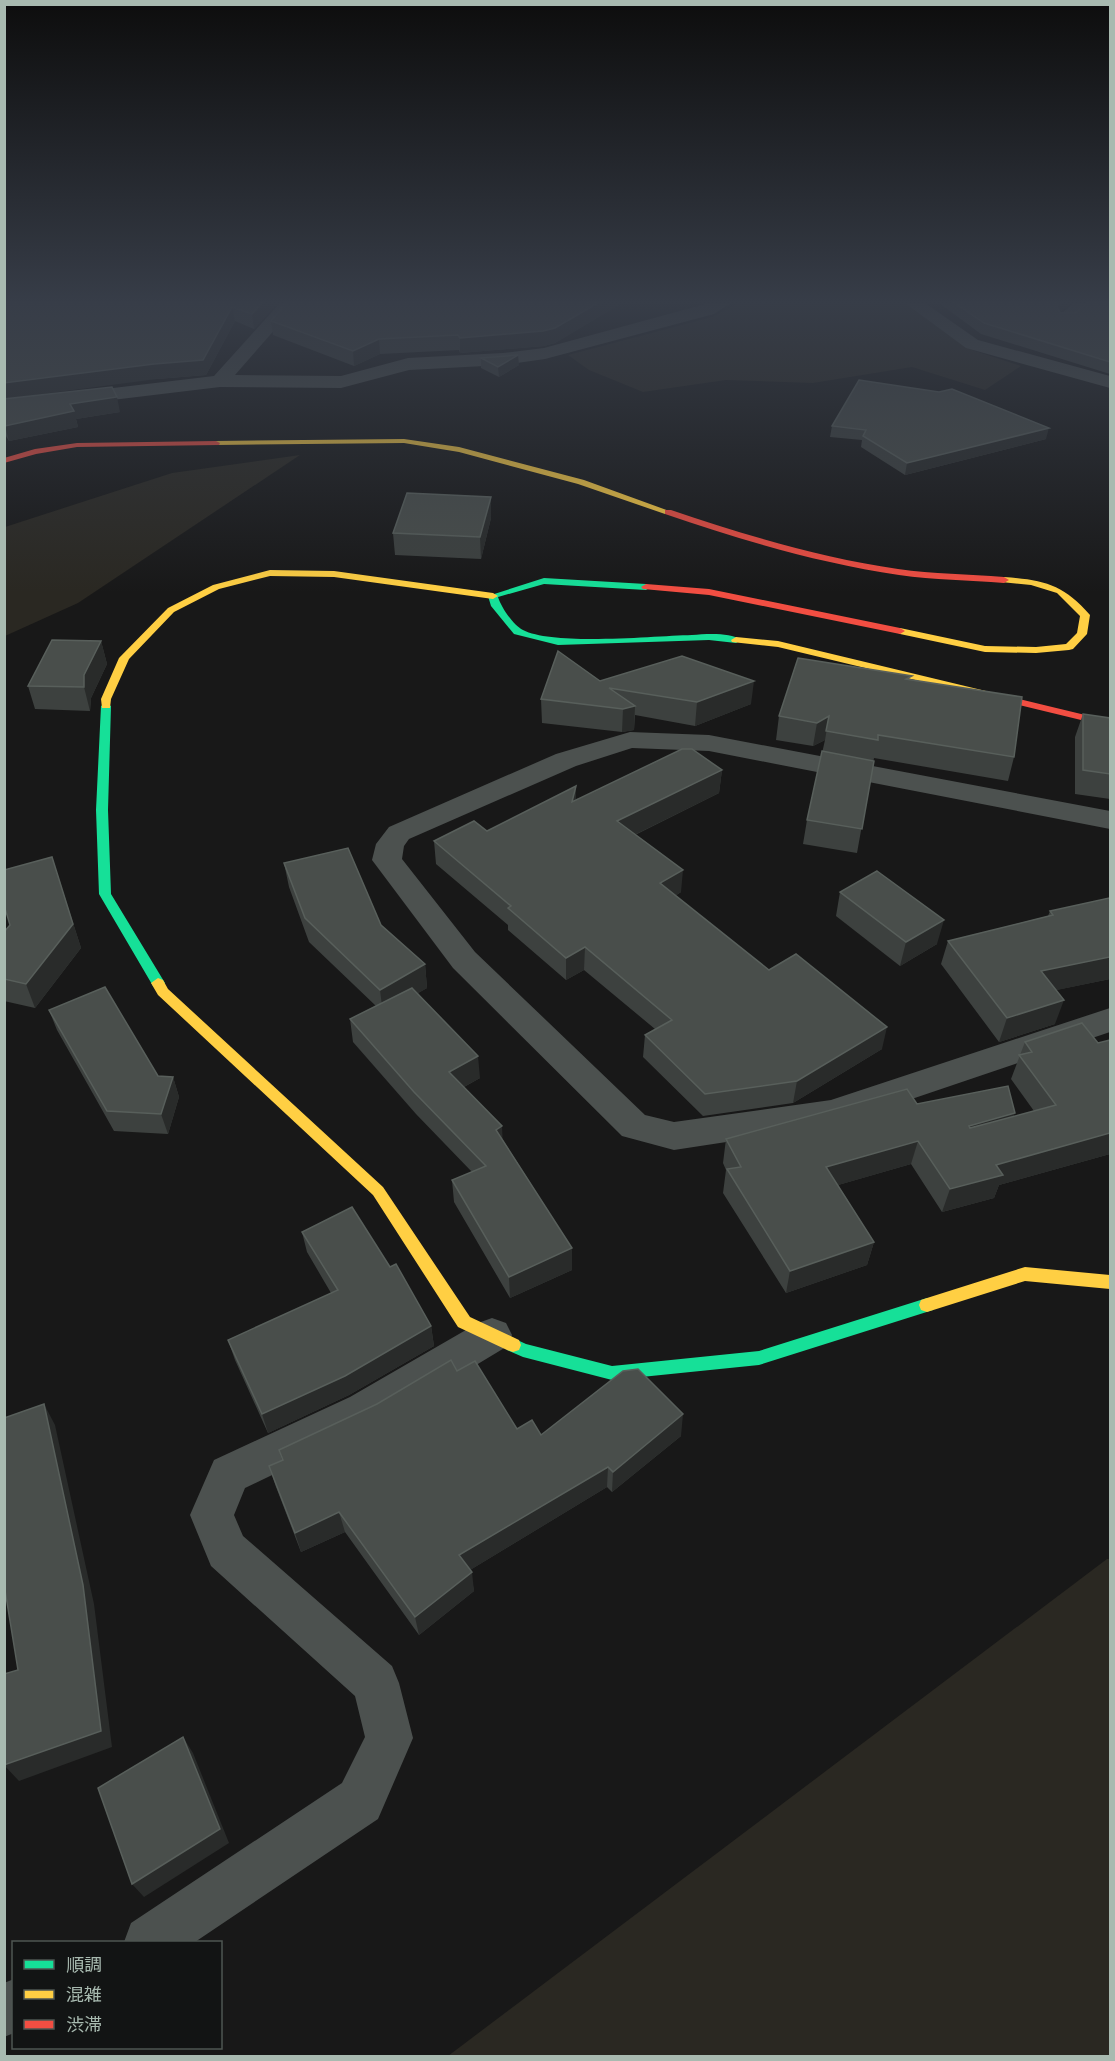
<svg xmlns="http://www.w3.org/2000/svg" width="1115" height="2061" font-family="Manrope,'Noto Sans JP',sans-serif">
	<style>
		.green { fill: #2a2822 }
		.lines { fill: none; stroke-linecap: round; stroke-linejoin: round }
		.street { fill: #4c514f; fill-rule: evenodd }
		.fast { fill: #16e098; fill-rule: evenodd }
		.slow { fill: #ffcf43; fill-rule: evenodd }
		.jam { fill: #f24e42; fill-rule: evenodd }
		.wall { fill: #3d413f }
		.shaded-wall { fill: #292b2a }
		.building { fill: #494e4b; stroke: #585f5b; stroke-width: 1.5 }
	</style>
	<rect width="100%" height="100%" fill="#181818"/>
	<g class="green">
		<path d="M739 303H910L972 350 1021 366 985 390 912 367 813 383 726 380 643 392 589 370 568 355 712 317Z"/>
		<path d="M300 455 78 603 5 636V527L172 473Z"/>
		<path d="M1107 1559H1110V2056H448Z"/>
	</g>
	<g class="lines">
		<g class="street">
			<path d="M280 303H298L235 375 341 376 408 358 503 353 544 348 709 303H731L714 314 545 359 503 365 409 370 341 388 220 387 4 413V401L214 376Z"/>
			<path d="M905 303H925L978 340 1110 376V388L966 348Z"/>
			<path d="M1074 303H1094L1071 322H1059L1056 318Z"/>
			<path d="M630 732 709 735 1110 811V829L709 751 632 748 576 766 409 839 404 846 402 859 475 952 645 1115 674 1122 831 1100 1110 1008V1032L832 1126 674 1150 622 1136 453 968 372 860 376 844 389 827 556 754Z"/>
			<path d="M492 1318 506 1323 512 1335 506 1347 380 1423 245 1488 234 1515 243 1536 392 1666 399 1683 413 1738 378 1819 195 1942H124L131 1923 342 1783 365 1737 355 1696 211 1566 190 1515 214 1460 350 1397 478 1323Z"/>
			<path d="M14 1979V2033L4 2037V1983Z"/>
		</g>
		<g class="fast">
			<path d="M544 578 646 584 651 587 646 590 544 584 498 597C501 607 513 625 523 630 554 646 653 636 692 635 706 634 730 632 741 640L736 643 709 640 558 645 514 634 491 606 488 596Z"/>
			<path d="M106 703 111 706 108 810 111 894 165 983 158 988 153 986 99 894 96 810 101 706Z"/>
			<path d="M927 1298 933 1300 935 1305 933 1310 759 1365 612 1380 523 1357 507 1350 505 1345 507 1340 513 1338 526 1344 612 1366 759 1351Z"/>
		</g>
		<g class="slow">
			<path d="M404 439 459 447 584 480 672 512 665 514 578 484 459 452 404 443 216 445 212 443 216 441Z"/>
			<path d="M270 570 334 571 493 593 498 596 493 599 334 577 270 576 219 589 174 612 129 659 111 699 110 708H102L101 699 119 658 168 608 213 585Z"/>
			<path d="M1004 577C1044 580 1063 584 1090 615L1087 634 1073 649 1069 650 1036 653 985 652 900 634 895 631 900 628 985 646 1036 647 1066 644 1077 633 1080 616 1057 593 1031 585 1001 582V578Z"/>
			<path d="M736 637 778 641 990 692 991 694 986 697 778 647 732 642 731 640Z"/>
			<path d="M158 978 163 980 168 989 383 1187 470 1317 519 1340 521 1345 519 1350 513 1352 507 1350 458 1327 373 1195 158 995 151 983Z"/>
			<path d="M1025 1267 1110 1275V1289L1025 1281 927 1312 921 1310 919 1305 921 1300 927 1298Z"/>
		</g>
		<g class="jam">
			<path d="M216 441 220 443 219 445 77 447 36 454 4 463V458L35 449 77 443Z"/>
			<path d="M665 510H671C745 535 821 558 898 569 933 574 969 574 1004 577L1009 580 1004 583C969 580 934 580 899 575 819 563 741 540 665 514Z"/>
			<path d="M646 584 709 589 900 628 905 631 900 634 709 595 643 589 641 587Z"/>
			<path d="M986 691 1110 721V727L982 696V692Z"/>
		</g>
	</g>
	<g class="wall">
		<path d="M4 303H278L254 329 235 321 206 375 157 379Z"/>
		<path d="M286 303H622L555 343 544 346 460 353 459 350 380 354 354 366 273 335 271 321Z"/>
		<path d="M939 303H1071L1060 312 1075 313 1110 303V374L981 334Z"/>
		<path d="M481 358 519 365 499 377 481 368Z"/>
		<path d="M4 399 120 412 76 419 78 427 9 441 4 433Z"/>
		<path d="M832 426 1046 439 905 475 861 447 862 440 830 437Z"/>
		<path d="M491 518 481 559 395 555 393 533Z"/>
		<path d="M101 641 107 664 91 698 90 711 35 709 28 686Z"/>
		<path d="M911 680 1014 757 1008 781 874 758 857 853 803 844 807 820 825 740 813 746 776 740 779 716Z"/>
		<path d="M600 681 751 704 695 726 635 715 634 730 622 732 542 723 541 699Z"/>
		<path d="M1083 714 1110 718V799L1075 794V737Z"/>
		<path d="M722 770 719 793 635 835 681 892 675 896 769 970 882 1049 793 1103 703 1116 643 1057 645 1035 655 1029 584 970 566 980 508 930V925L436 864 434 841 487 831 576 786V799Z"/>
		<path d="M52 857 81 948 35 1008 4 1001V932L10 925Z"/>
		<path d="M284 863 425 964 427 988 418 993 480 1078 464 1087 503 1140 572 1248V1270L510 1298 454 1202 452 1180 472 1172 416 1114 353 1042 350 1019 376 1006 309 942 289 887Z"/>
		<path d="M840 892 937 944 900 966 836 916Z"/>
		<path d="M1050 911 1110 979 1056 990 1055 1024 999 1042 941 964 948 941 1048 916Z"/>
		<path d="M49 1010 158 1076 173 1077 179 1097 168 1134 114 1131 57 1030Z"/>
		<path d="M1110 1040V1154L999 1185 994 1198 942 1212 911 1164 838 1185 874 1242 867 1265 786 1293 723 1193 726 1170 723 1163 726 1139 917 1104 1013 1117 1034 1111 1011 1079 1025 1042 1098 1043Z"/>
		<path d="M302 1232 390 1267 431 1326 434 1346 349 1395 268 1433 235 1360 228 1340 331 1293 307 1252Z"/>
		<path d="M457 1371 517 1429 541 1435 681 1436 612 1492 607 1487 470 1570 474 1591 419 1635 345 1532 301 1552 276 1487 269 1466 282 1460 279 1450Z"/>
	</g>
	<g class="shaded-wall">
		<path d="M262 303H278L254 329 252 314Z"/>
		<path d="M598 303H622L555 343 544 346 460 353V338Z"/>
		<path d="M1060 303H1071L1055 316 1057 306Z"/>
		<path d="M232 307 235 321 206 375 157 379 4 399V383Z"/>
		<path d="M379 339 380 354 354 366 353 351Z"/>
		<path d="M518 355 519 365 499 377 498 367Z"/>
		<path d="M117 397 120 412 76 419 78 427 9 441 5 426 70 404Z"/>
		<path d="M1049 428 1046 439 905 475 907 463Z"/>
		<path d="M491 497V518L481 559 480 537Z"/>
		<path d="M101 641 107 664 91 698 90 711 84 687V675Z"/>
		<path d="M754 681 751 704 695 726 697 702Z"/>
		<path d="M635 706 634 730 622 732 623 709Z"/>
		<path d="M829 716 825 740 813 746 817 723Z"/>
		<path d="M722 770 719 793 616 844 617 821Z"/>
		<path d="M576 786V808L572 802Z"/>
		<path d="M52 857 81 948 35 1008 26 984Z"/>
		<path d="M683 870 681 892 658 906 660 883Z"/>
		<path d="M944 920 937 944 900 966 906 942Z"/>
		<path d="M585 947 584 970 566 980V958Z"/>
		<path d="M1110 957V979L1033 995 1041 971Z"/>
		<path d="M425 964 427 988 383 1014 380 990Z"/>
		<path d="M1064 1000 1055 1024 999 1042 1007 1018Z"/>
		<path d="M887 1027 882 1049 793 1103 797 1081Z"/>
		<path d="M478 1056 480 1078 451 1094 449 1072Z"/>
		<path d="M173 1077 179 1097 168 1134 161 1114Z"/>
		<path d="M1015 1113 1006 1136 961 1149 969 1126Z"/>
		<path d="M502 1126 503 1148 496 1130Z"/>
		<path d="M1110 1133V1154L999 1185 994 1198 942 1212 950 1189 996 1165Z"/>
		<path d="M918 1141 911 1164 821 1190 826 1167Z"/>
		<path d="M874 1242 867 1265 786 1293 790 1271Z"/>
		<path d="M572 1248V1270L510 1298 509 1277Z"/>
		<path d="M431 1326 434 1346 349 1395 268 1433 262 1414Z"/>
		<path d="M44 1404 55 1425 94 1604 112 1747 19 1781 4 1765 101 1731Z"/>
		<path d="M683 1414 681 1436 612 1492 613 1472Z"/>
		<path d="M608 1467 607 1487 462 1575 459 1555Z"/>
		<path d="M339 1512 345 1532 301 1552 295 1533Z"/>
		<path d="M472 1572 474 1591 419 1635 415 1617Z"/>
		<path d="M183 1737 193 1753 229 1843 144 1897 132 1884Z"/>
	</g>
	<g class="building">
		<path d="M4 303H262L252 314 232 307 203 360 154 364 4 383Z"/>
		<path d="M286 303H598L555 328 543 331 460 338 458 335 379 339 353 351 271 321Z"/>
		<path d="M955 303H1060L1057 306 1060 313H1075L1087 303H1110V362L984 323Z"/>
		<path d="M518 355 498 367 481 358Z"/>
		<path d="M859 380 939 392 952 389 1049 428 907 463 863 436 866 430 832 426Z"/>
		<path d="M112 387 117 397 70 404 74 411 5 426 4 425V399Z"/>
		<path d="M407 493 491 497 480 537 393 533Z"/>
		<path d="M52 640 101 641 84 675V687L28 686Z"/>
		<path d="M558 651 600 681 682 656 754 681 697 702 609 688 635 706 623 709 541 699Z"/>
		<path d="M798 658 912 676 906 679 1022 697 1014 757 878 735V740L826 731 829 716 817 723 779 716Z"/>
		<path d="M1083 714 1110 718V774L1083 770Z"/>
		<path d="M682 749H692L722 770 617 821 683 870 660 883 769 970 796 954 887 1027 797 1081 705 1094 645 1035 672 1020 585 947 566 958 508 908 511 906 434 841 474 821 487 831 576 786 572 802Z"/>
		<path d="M822 751 874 761 862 829 807 820Z"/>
		<path d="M348 848 381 925 425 964 380 990 305 918 284 863Z"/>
		<path d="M52 857 73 924 26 984 4 979V932L10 925 4 905V870Z"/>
		<path d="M877 871 944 920 906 942 840 892Z"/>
		<path d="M1109 898 1110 900V957L1041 971 1064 1000 1007 1018 948 941 1053 915 1050 911Z"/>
		<path d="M105 987 158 1076 173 1077 161 1114 107 1111 49 1010Z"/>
		<path d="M412 988 478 1056 449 1072 502 1126 496 1130 572 1248 509 1277 452 1180 486 1166 414 1092 350 1019Z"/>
		<path d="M1082 1023 1098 1043 1110 1040V1133L996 1165 1003 1175 950 1189 918 1141 826 1167 874 1242 790 1271 727 1169 741 1167 726 1139 907 1089 917 1104 1008 1086 1015 1113 969 1126 970 1128 1056 1105 1019 1055 1032 1052 1025 1042Z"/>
		<path d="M352 1207 390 1267 396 1264 431 1326 345 1376 262 1414 228 1340 338 1290 302 1232Z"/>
		<path d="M451 1360 457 1371 475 1361 517 1429 532 1420 541 1435 623 1371 638 1369 683 1414 613 1472 608 1467 459 1555 472 1572 415 1617 339 1512 295 1533 269 1466 283 1460 279 1450 377 1404Z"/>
		<path d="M44 1404 83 1585 101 1731 4 1765V1674L18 1670 4 1584V1418Z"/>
		<path d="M183 1737 220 1829 132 1884 98 1788Z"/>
	</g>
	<linearGradient id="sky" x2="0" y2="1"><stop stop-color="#0d0d0d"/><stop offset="0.51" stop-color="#373d48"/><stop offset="1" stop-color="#373d48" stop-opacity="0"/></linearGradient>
	<rect width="1115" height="592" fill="url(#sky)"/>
	<rect width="1115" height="2061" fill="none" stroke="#a8bab0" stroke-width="12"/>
	<rect x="12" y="1941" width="210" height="108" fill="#121414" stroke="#4e5652" stroke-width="1.5"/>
	<rect x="24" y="1960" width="30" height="9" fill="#16e098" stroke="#4e5652" stroke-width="1.5"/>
	<text x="66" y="1971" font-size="18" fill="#a8bab0">順調</text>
	<rect x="24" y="1990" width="30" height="9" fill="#ffcf43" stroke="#4e5652" stroke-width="1.5"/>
	<text x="66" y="2001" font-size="18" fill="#a8bab0">混雑</text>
	<rect x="24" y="2020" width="30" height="9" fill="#f24e42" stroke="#4e5652" stroke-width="1.5"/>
	<text x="66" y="2031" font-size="18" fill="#a8bab0">渋滞</text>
</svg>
